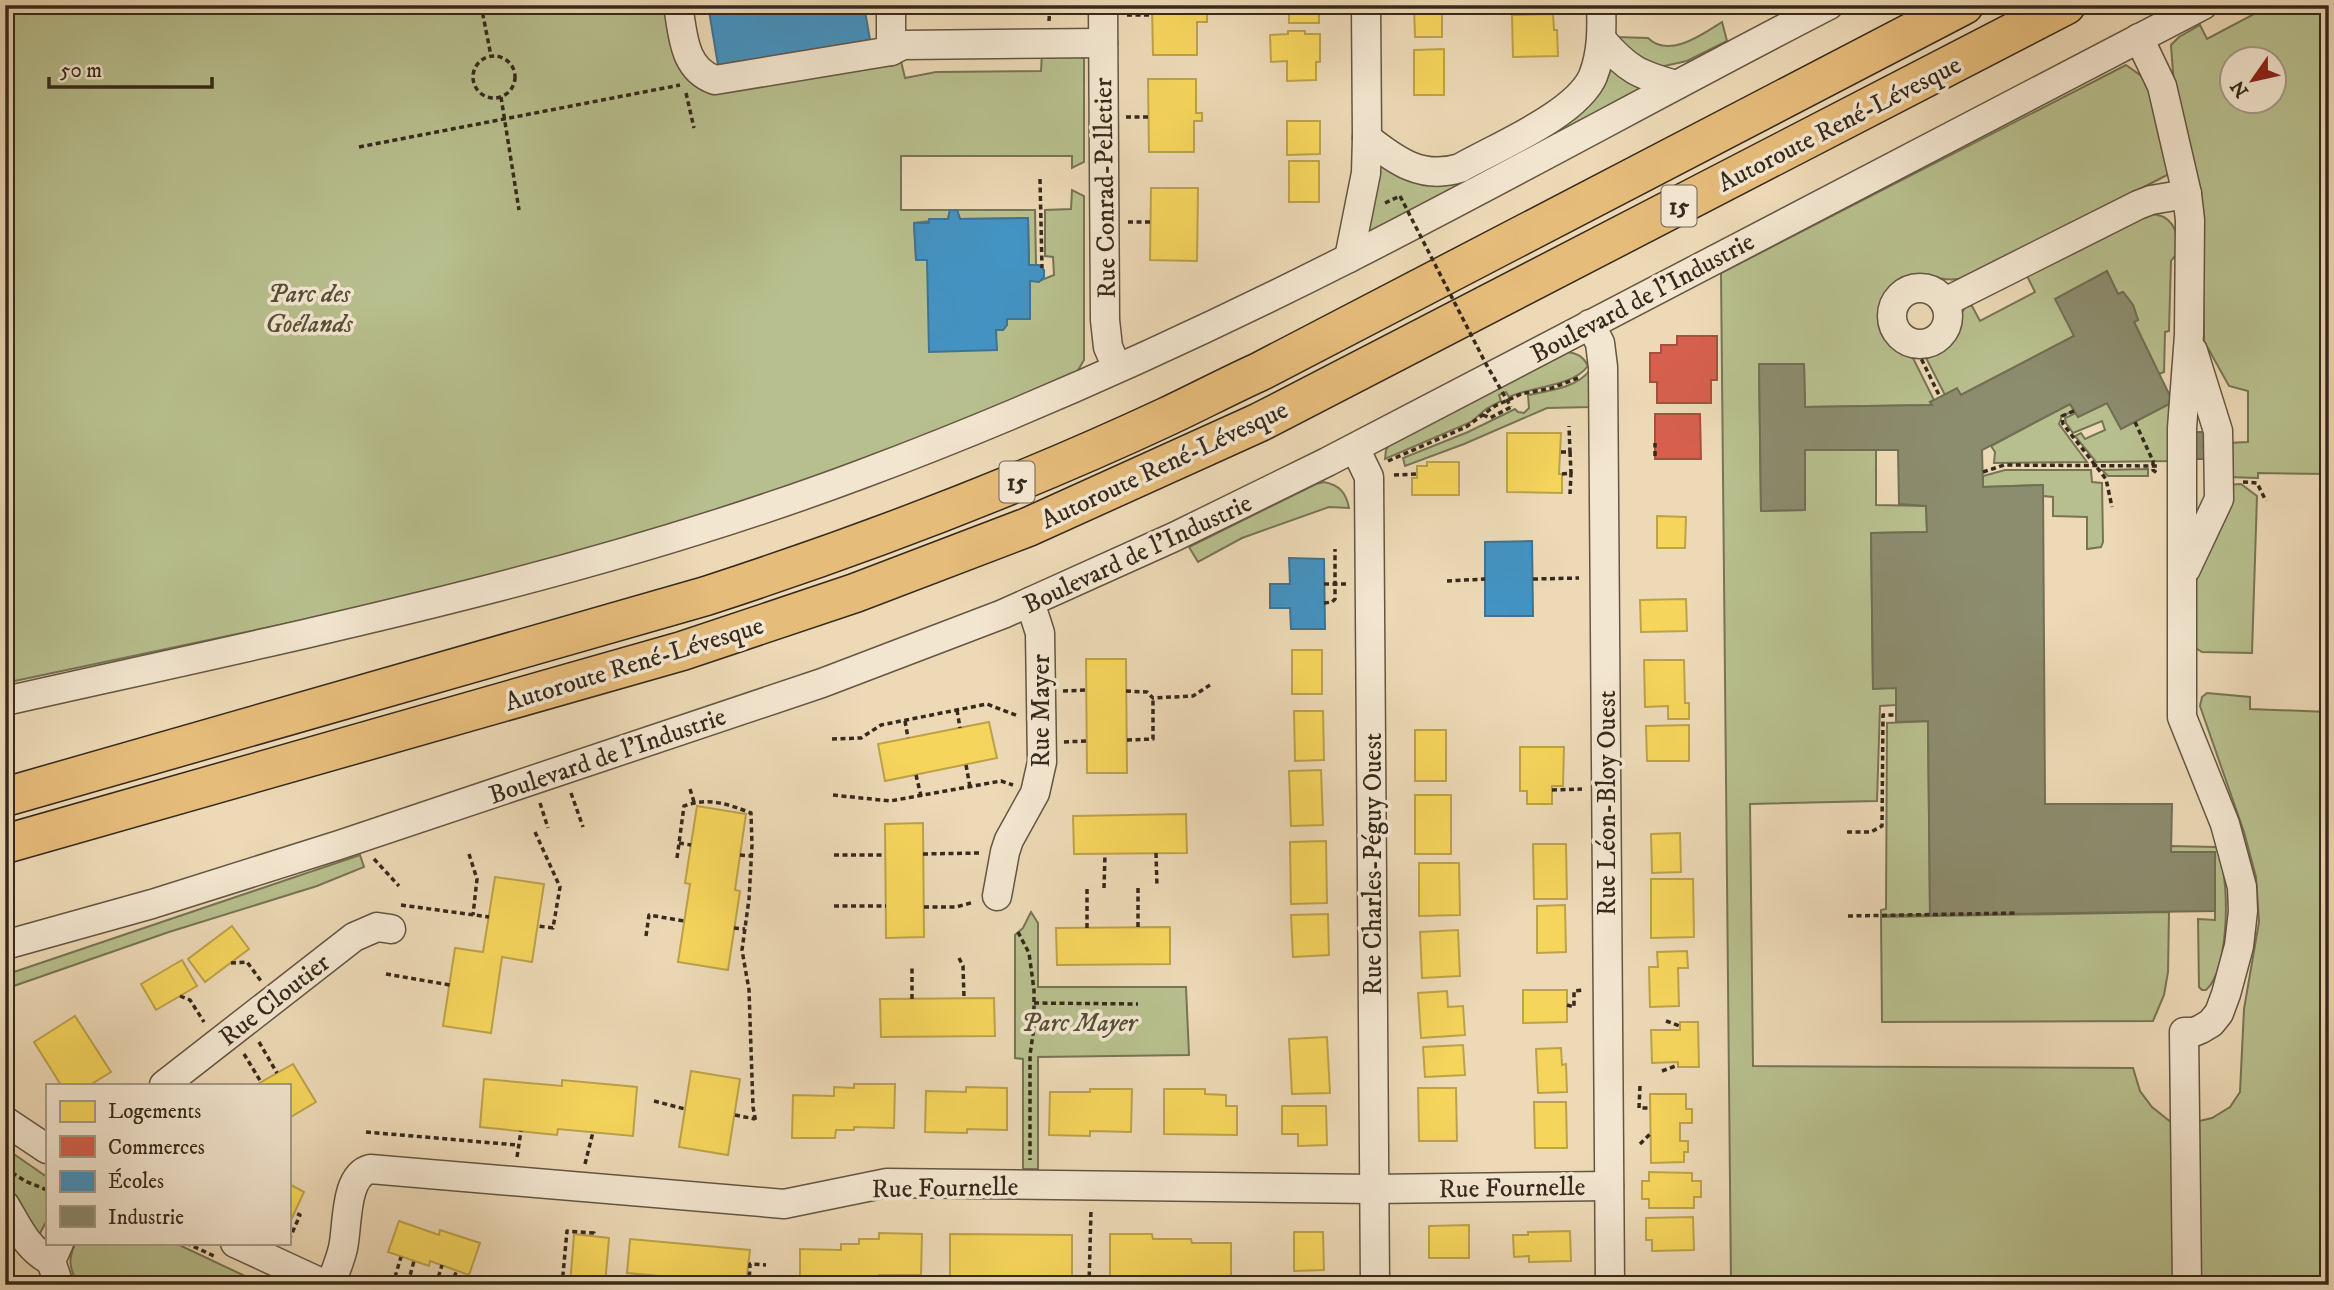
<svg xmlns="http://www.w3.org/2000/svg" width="2334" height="1290" font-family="'IM FELL DW Pica',serif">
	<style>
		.green { fill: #b8bf8e; stroke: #777455; stroke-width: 2; fill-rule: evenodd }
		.homes { fill: #f6d55c; stroke: #bca249; stroke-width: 2 }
		.shops { fill: #d6604d; stroke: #a6503e; stroke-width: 2 }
		.schools { fill: #4393c3; stroke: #3f7491; stroke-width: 2 }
		.industry { fill: #8c8c6e; stroke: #726f55; stroke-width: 2 }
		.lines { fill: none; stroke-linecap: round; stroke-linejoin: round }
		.minor-casing { stroke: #645642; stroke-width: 31 }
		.highway-casing { stroke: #362a1c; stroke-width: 41 }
		.path { stroke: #362a1c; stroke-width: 3.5; stroke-dasharray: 5 3.5; stroke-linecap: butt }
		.minor { stroke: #f3e6d0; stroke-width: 28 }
		.highway { stroke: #e6bc7b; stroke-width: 38 }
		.path-bridge { stroke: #362a1c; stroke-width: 3.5; stroke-dasharray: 5 3.5; stroke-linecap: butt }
		.labels { text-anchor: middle; stroke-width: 7; stroke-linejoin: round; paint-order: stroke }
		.shield { fill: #f3e6d0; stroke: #6f6252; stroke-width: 2 }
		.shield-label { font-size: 24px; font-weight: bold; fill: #362a1c }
		.street-label { font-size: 26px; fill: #362a1c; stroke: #f3e6d0 }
		.park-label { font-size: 26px; font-style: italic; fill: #564f38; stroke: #f3e6d0 }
	</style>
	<rect width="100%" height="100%" fill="#edd9b6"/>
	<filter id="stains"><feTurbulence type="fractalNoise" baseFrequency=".00286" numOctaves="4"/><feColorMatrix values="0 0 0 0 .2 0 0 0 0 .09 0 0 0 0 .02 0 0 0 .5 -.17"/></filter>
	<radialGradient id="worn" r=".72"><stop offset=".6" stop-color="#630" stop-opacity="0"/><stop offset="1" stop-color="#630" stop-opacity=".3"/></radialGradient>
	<g class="green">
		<path d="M5 5H666L680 68 901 61 905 78 936 72 1041 71 1042 53H1067L1084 58V162L1072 168V156H901V210H950L948 219 914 223 916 259 927 260 996 330H1003L1007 325V319H1030V281H1039L1054 275 1053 257 1045 256V210L1071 209 1072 190 1084 196V360L1077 372 1067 379 768 497 488 578 289 623 5 683Z"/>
		<path d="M2271 5H2329V474L2258 473V478L2227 477V443L2248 442V391L2229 386 2204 341 2203 280 2174 86 2171 45 2179 37 2200 25 2207 39ZM2232 60H2274V102H2232Z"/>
		<path d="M1722 22 1727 41 1687 61 1660 67 1635 59 1617 37 1648 38C1669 59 1703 34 1722 22Z"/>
		<path d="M2126 65 2140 75 2149 87 2169 174C2121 199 2073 223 2025 247 2007 256 1981 273 1963 278 1938 285 1917 263 1891 287 1867 311 1882 345 1911 354L1934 400 1930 402 1932 405 1805 407 1804 364H1759L1761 511 1805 510V450H1876V505L1926 506 1927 532 1871 533 1873 688H1896V705L1880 706 1877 801 1750 804 1753 1066 2133 1068 2140 1091 2152 1107 2172 1123 2176 1285H1731L1721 273Z"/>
		<path d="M1607 66 1648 87 1365 238 1378 157 1430 183Z"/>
		<path d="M957 210H1035L1036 265H1029L1028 218 960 219Z"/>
		<path d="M2148 214C2172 213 2178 231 2179 251L2171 261 2169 331 2165 332 2164 372 2159 374 2134 322 2138 320 2133 305 2123 292 2118 294 2107 272 2074 336 1961 395H1945L1925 356C1940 353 1955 344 1958 328 1960 319 1960 314 1966 306H1972L1980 321 2035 292 2027 276Z"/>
		<path d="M1566 352C1577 353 1583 356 1588 366 1572 387 1533 386 1509 397L1506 392 1499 395 1501 401 1486 409 1471 422 1385 459 1386 450 1390 443Z"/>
		<path d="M1590 370 1591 407 1547 408 1464 444 1405 466 1403 458 1468 432 1515 409 1518 412 1524 413 1529 408 1528 395C1548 391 1577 388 1590 370Z"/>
		<path d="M2173 402 2170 461 2096 462 2075 436 2081 433 2085 439 2105 430 2102 421 2073 433 2066 423 2065 418 2076 413 2078 417 2107 403 2121 429Z"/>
		<path d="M2070 404 2074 411 2062 416 2059 424 2087 462 1994 463 1995 452 1991 446Z"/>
		<path d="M2148 469V476H2108L2102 470Z"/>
		<path d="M2005 470H2091L2092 482 2102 483 2103 542 2101 547 2087 549V517L2053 516V497L2043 496V485L1983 487V476Z"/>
		<path d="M1324 482C1339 485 1346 492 1349 508L1329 507 1242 538 1198 562 1189 547 1316 484Z"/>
		<path d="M2241 484 2257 496 2252 653 2202 652 2194 647V586L2227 501V485Z"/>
		<path d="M2207 693 2250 697V709L2329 712V1285H2197L2195 1122 2212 1118 2230 1107 2240 1092 2244 1009 2259 922 2256 877 2244 832 2200 706 2202 697Z"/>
		<path d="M1928 721 1930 915H1881V910L1886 909 1887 723Z"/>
		<path d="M2171 846 2216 847C2231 873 2230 970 2206 990H2202L2199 987 2198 919 2215 920V852H2171Z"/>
		<path d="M360 855 364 867 317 886 169 932 5 989V975Z"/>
		<path d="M1031 912 1038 923V987H1186L1189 1055 1038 1057V1169H1023V1059L1015 1058V935L1023 928Z"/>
		<path d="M2169 912 2168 972 2164 995 2153 1021 1882 1022 1881 917Z"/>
		<path d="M5 1148 47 1177V1220L38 1237 33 1234 5 1186Z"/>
		<path d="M76 1243H175L264 1285H78C70 1270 67 1258 76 1243Z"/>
	</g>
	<g class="homes">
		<path d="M1152 5H1196V13H1207V22H1197V55H1153Z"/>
		<rect x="1289" y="5" width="30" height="18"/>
		<path d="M1414 5H1442V37H1415Z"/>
		<path d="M1553 14 1554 30H1557L1558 56 1513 57 1512 15Z"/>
		<path d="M1288 31H1305V34H1320V62H1316V80L1287 81V61L1271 62 1270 35 1288 34Z"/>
		<path d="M1444 49V95H1414V50Z"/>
		<path d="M1148 79H1196V113H1202V121H1194V152H1149Z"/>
		<path d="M1287 121H1320V154L1287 155Z"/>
		<rect x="1289" y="161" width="30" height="41"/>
		<path d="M1151 188H1198L1197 261 1150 260Z"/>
		<path d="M1507 433H1561L1559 474H1562V493L1507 492Z"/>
		<path d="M1427 462H1459V495H1412V478H1417V466H1427Z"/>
		<path d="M1657 516 1686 517 1685 548H1657Z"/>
		<path d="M1686 599 1687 631 1641 632 1640 600Z"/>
		<rect x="1292" y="650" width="30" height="44"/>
		<path d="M1086 659H1126L1127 773H1087Z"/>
		<path d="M1644 660H1684L1685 703H1689V719H1668V706L1645 707Z"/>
		<path d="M1294 711H1323L1324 760 1295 761Z"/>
		<path d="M989 722 997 758 885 781 878 744Z"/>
		<path d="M1689 725V761H1647L1646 726Z"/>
		<rect x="1415" y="730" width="31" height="51"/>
		<path d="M1520 747H1564L1563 786H1552V804H1527V791H1520Z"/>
		<path d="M1321 770 1323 825 1291 826 1289 771Z"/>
		<rect x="1415" y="795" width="36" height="59"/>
		<path d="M697 806 746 814 735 890 740 891 728 970 678 962 690 884 685 883Z"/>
		<path d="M1186 814 1187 853 1074 854 1073 816Z"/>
		<path d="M923 823 924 937 886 938 885 824Z"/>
		<path d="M1680 833 1681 872 1652 873 1651 834Z"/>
		<path d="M1326 841 1327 903 1291 904 1290 842Z"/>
		<path d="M1533 844H1566L1567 899H1534Z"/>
		<path d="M1419 863H1459L1460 915 1419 916Z"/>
		<path d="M495 877 544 884 532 962 502 957 491 1033 443 1026 455 948 483 952Z"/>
		<path d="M1651 879H1693L1694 937 1651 938Z"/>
		<path d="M1565 905 1566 952 1537 953V906Z"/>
		<path d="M1328 914 1329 955 1293 957 1291 915Z"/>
		<path d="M232 926 249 949 205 982 188 959Z"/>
		<path d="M1170 927V964L1057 965 1056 928Z"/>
		<path d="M1458 930 1460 976 1422 978 1420 932Z"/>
		<path d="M1687 951 1688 968H1678L1679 1006 1650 1007 1649 967H1658L1657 952Z"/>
		<path d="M182 960 197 986 156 1010 141 984Z"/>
		<path d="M1523 990H1567V1022L1523 1023Z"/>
		<path d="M1447 991 1448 1007 1463 1006 1465 1035 1421 1038 1418 993Z"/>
		<path d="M994 998 995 1036 881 1037 880 999Z"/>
		<path d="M75 1016 111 1072 90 1085H61L34 1042Z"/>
		<path d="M1680 1022H1698L1699 1067H1678V1062L1652 1063 1651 1030H1680Z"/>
		<path d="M1327 1037 1330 1093 1292 1094 1289 1039Z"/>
		<path d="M1463 1045 1465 1075 1425 1077 1423 1047Z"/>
		<path d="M1561 1048 1562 1065 1566 1064 1567 1092 1538 1093 1536 1049Z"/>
		<path d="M293 1064 316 1102 289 1118V1085H256Z"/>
		<path d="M691 1071 740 1079 728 1155 679 1147Z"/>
		<path d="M484 1079 562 1086V1080L637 1087 633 1136 558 1129 557 1135 480 1127Z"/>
		<path d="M854 1084H895L894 1128 854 1127V1130H836L835 1138H792L793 1095 834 1096V1087L854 1088Z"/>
		<path d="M966 1087 1007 1088V1130L967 1129V1133L925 1132 926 1091 966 1092Z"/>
		<path d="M1418 1088H1456L1457 1141H1419Z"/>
		<path d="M1090 1089H1132L1131 1132 1090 1131V1136L1049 1135 1050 1092H1090Z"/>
		<path d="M1164 1089H1205V1094L1226 1095V1106H1237V1135L1164 1134Z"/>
		<path d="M1650 1094H1686V1109H1692V1123H1680V1141H1688V1152H1684V1162L1651 1163Z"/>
		<path d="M1534 1102H1566L1567 1148H1535Z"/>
		<path d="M1282 1106H1326L1327 1145 1298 1146V1134H1282Z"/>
		<path d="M1649 1172 1692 1173V1181H1701V1197H1694V1208H1649V1199H1642V1181H1649Z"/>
		<path d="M289 1184 304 1192 292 1218 289 1216Z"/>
		<path d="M1693 1217 1694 1250 1652 1251V1240H1646V1218Z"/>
		<path d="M399 1221 439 1235 440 1230 480 1243 469 1275 430 1261 429 1266 388 1252Z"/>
		<path d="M1469 1225V1258H1429V1226Z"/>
		<path d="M1570 1231 1571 1261 1529 1262V1256L1514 1257 1513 1235H1528V1232Z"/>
		<path d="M1294 1232H1323L1324 1270 1294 1271Z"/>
		<path d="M879 1233 922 1234 921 1275H879V1281H859V1285H800V1249L841 1250V1244H859V1239H879Z"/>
		<path d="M574 1234 609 1238 605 1285H570Z"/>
		<path d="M950 1234 1072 1235V1278L950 1276Z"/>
		<path d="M1110 1234H1152L1153 1239H1191L1192 1243H1231V1285H1190V1282H1151V1278H1110Z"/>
		<path d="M630 1239 750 1250 746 1284 627 1273Z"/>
	</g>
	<g class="shops">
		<path d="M1677 336H1717V380H1711V403H1657V382H1650V353H1661V345H1677Z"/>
		<path d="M1655 414H1700L1701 459H1655Z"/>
	</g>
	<g class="schools">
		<path d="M708 5H864L870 40 718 65Z"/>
		<path d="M950 210H957L960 219 1028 218 1029 265H1039L1044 270V277L1039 282 1030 281V319H1007V325L1003 330H996L997 350 929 352 927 260H916L914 223H929V219H948Z"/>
		<path d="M1532 541 1533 616H1485V542Z"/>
		<path d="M1289 558 1324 559 1325 629H1291L1290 608H1270V584H1290Z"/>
	</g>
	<g class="industry">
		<path d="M2107 271 2118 294 2123 292 2133 305 2138 320 2134 322 2173 402 2121 429 2107 403 2078 417 2070 404 1982 450 1983 487 2043 485 2045 804H2172L2171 852H2215V911L1930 915 1928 721 1896 722V688L1873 689 1871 533 1927 532 1926 506 1899 504 1898 450H1805V510L1761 511 1759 364H1804L1805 407 1932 405 1930 402 1957 388 1961 395 2074 336 2055 299Z"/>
		<rect x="2192" y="432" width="18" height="27"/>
	</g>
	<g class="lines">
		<g class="minor-casing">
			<g id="minor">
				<path d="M678 5C683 34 683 69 715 80L891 51 903 45 1103 43"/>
				<path d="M1103 5 1105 320 1108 347 1117 368"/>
				<path d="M2139 38 2162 86 2187 194 2190 220 2189 335 2182 428V717L2225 824 2242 887 2243 911 2239 946 2226 994 2219 1013 2211 1023 2201 1029 2194 1032H2184L2187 1285"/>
				<path d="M1602 40C1627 69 1639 75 1676 85"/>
				<path d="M891 51V5"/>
				<path d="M1367 138C1396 161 1422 180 1460 168 1497 147 1577 114 1593 76 1602 53 1602 29 1601 5"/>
				<path d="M1349 258 1366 173 1367 138 1366 5"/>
				<circle cx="1920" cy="316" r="28"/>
				<path d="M1945 302 2138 205 2151 200 2187 194"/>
				<path d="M1590 324 1600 343 1603 367 1610 1285"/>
				<path d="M1355 448 1369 477 1375 1285"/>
				<path d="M2186 569 2219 499 2218 431 2193 351"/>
				<path d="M5 701C294 636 585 578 862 474 1028 412 1191 338 1349 258 1510 176 1668 88 1829 5"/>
				<path d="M997 896 1005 852 1009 840 1035 793 1042 762 1040 633 1030 602"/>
				<path d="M5 945 152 904 339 845 822 683 1003 614 1174 537 1327 462 2203 5"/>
				<path d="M164 1085 354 937 377 927 391 929"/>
				<path d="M5 1121 47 1149"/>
				<path d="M5 1205C18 1227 27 1249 51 1261"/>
				<path d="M59 1243 51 1261 59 1285"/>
				<path d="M235 1243 326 1285"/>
				<path d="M330 1285C335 1273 340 1261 343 1248 348 1226 344 1176 370 1169L784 1204 887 1183 1374 1189 1609 1186"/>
			</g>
		</g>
		<g class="highway-casing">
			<g id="highway">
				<path d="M5 797 706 596C863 545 1018 486 1168 416 1198 402 1228 386 1259 372L1964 5"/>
				<path d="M5 844 682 651 855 593 1028 527 1260 422 2066 5"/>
			</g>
		</g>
		<g class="path">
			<path d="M481 5 491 56"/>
			<path d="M1127 15H1152"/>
			<path d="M1139 15 1141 5"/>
			<path d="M1049 21 1050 5"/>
			<circle cx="494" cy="77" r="21"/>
			<path d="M686 93 694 128"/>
			<path d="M501 97 519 210"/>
			<path d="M1126 117H1149"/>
			<path d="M359 147 680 85"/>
			<path d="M1040 179 1042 268"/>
			<path d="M1385 203 1400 196"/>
			<path d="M1128 222H1150"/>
			<path d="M1914 344 1940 397"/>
			<path d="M2074 411 2062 416 2063 424 2106 479 2112 507"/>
			<path d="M1483 415 1490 418 1511 407"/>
			<path d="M2135 422 2153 461V470L2157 473"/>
			<path d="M1561 452H1570L1569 426"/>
			<path d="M1570 452 1571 473"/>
			<path d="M1655 456V443"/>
			<path d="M1388 461 1466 427 1495 406 1521 394 1552 388 1578 378"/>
			<path d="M1983 472 2004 465 2158 466"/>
			<path d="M1562 474 1571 473 1570 494"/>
			<path d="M1394 475 1417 474"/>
			<path d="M2243 482 2257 483 2266 501"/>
			<path d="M1533 579 1579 578"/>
			<path d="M1447 581 1485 579"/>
			<path d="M1324 584H1347"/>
			<path d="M1324 603 1332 602 1335 599V549"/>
			<path d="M1063 691 1086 690"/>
			<path d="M1126 691 1147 692 1153 698 1193 696 1210 685"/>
			<path d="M957 710 960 728"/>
			<path d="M905 721 908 738"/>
			<path d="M832 739 861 738 881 725 987 704 1018 716"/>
			<path d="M1127 740 1153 739V698"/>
			<path d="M1064 742 1086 741"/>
			<path d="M966 765 970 787"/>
			<path d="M916 775 921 796"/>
			<path d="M690 789 694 802"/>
			<path d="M1552 790 1582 789"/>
			<path d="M571 793 583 827"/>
			<path d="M833 795 890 801 1001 781 1013 785"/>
			<path d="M540 803 548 828"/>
			<path d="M535 832 560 887 553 928 538 926"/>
			<path d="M1847 832H1871L1882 826 1883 715H1896"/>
			<path d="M679 843 691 845"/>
			<path d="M1156 853 1157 887"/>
			<path d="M469 854 477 879 473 915"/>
			<path d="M923 854 980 853"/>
			<path d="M740 855 752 856"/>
			<path d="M834 855H885"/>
			<path d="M677 858 684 806C708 797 728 804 751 813L752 845 749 899 742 950 749 990 753 1107 756 1123"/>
			<path d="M374 859 399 886"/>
			<path d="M1104 888 1105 854"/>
			<path d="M1138 888V927"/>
			<path d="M1087 889V928"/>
			<path d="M401 905 489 917"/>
			<path d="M834 906H886"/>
			<path d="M924 907H956L974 902"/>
			<path d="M1848 916 2017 913"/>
			<path d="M734 928 745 929"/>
			<path d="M1018 932 1029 953 1034 990V1027L1030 1055V1160"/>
			<path d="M646 936 649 915 684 921"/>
			<path d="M959 958 963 966 964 998"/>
			<path d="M231 963 247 962 261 981"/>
			<path d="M386 974 450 985"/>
			<path d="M180 996 190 1000 204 1022"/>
			<path d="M912 999V966"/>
			<path d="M1034 1003 1138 1004"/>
			<path d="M1567 1005 1574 1007V991L1584 990"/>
			<path d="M1666 1021 1680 1026"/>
			<path d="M259 1042 277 1073"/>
			<path d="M244 1054 261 1082"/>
			<path d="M1662 1071 1678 1065"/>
			<path d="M1640 1086 1639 1108H1650"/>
			<path d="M654 1101 685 1109"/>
			<path d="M735 1115 755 1119"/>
			<path d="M366 1132 517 1145"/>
			<path d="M1640 1144 1651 1133"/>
			<path d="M517 1157 521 1131"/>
			<path d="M585 1164 593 1132"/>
			<path d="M5 1168 25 1181 47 1190"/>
			<path d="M289 1240 300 1215 294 1212"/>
			<path d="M186 1243 214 1256"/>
			<path d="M395 1277 401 1257"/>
			<path d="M408 1283 414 1261"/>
			<path d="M436 1285 442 1265"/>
			<path d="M451 1285 457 1270"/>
			<path d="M562 1285 567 1231 594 1233V1236"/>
			<path d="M629 1285 630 1280 675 1285"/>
			<path d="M683 1285 684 1278"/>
			<path d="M702 1285 703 1280"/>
			<path d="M721 1285V1282"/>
			<path d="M738 1285V1283"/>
			<path d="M749 1285 750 1264 766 1265"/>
			<path d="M1089 1285 1091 1210"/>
		</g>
		<use href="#minor" class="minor"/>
		<use href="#highway" class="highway"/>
		<path class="path-bridge" d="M1400 196 1486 364 1511 407"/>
	</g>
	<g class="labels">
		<g class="shield">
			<rect x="1661.5" y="185.5" width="35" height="41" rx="5"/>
			<rect x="999.5" y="461.5" width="35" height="41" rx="5"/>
		</g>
		<g class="shield-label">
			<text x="1679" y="214">15</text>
			<text x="1017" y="490">15</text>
		</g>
		<g class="street-label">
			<text transform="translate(1839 123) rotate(-27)" y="9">Autoroute René-Lévesque</text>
			<text transform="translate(1104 188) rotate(-91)" y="9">Rue Conrad-Pelletier</text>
			<text transform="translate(1642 297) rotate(-28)" y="9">Boulevard de l'Industrie</text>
			<text transform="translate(1164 464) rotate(-25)" y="9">Autoroute René-Lévesque</text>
			<text transform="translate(1137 553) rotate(-25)" y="9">Boulevard de l'Industrie</text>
			<text transform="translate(634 663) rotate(-17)" y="9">Autoroute René-Lévesque</text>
			<text transform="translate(1040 711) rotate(-90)" y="9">Rue Mayer</text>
			<text transform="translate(607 755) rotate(-19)" y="9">Boulevard de l'Industrie</text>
			<text transform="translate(1606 803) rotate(-90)" y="9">Rue Léon-Bloy Ouest</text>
			<text transform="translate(1372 864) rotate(-90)" y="9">Rue Charles-Péguy Ouest</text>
			<text transform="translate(274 999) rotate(-38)" y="9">Rue Cloutier</text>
			<text transform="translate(945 1187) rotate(-1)" y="9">Rue Fournelle</text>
			<text transform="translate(1512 1187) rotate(-1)" y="9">Rue Fournelle</text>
		</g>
		<g class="park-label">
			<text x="309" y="302">Parc des<tspan x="309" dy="30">Goélands</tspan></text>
			<text x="1079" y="1031">Parc Mayer</text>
		</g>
	</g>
	<rect width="2334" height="1290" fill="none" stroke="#edd9b6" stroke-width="28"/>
	<rect x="7" y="7" width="2320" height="1276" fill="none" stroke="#362a1c" stroke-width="3.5"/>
	<rect x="14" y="14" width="2306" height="1262" fill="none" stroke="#362a1c" stroke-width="2"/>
	<rect x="46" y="1084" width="245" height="161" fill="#f3e6d0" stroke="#a79b88" stroke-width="2"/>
	<rect x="60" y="1101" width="35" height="21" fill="#f6d55c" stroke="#a79b88" stroke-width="2"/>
	<text x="108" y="1118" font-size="21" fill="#362a1c">Logements</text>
	<rect x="60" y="1136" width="35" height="21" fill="#d6604d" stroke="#a79b88" stroke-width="2"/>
	<text x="108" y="1154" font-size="21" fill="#362a1c">Commerces</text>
	<rect x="60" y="1171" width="35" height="21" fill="#4393c3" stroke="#a79b88" stroke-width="2"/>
	<text x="108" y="1188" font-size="21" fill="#362a1c">Écoles</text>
	<rect x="60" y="1206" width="35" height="21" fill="#8c8c6e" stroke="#a79b88" stroke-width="2"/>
	<text x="108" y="1224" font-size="21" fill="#362a1c">Industrie</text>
	<g transform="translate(2253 80) rotate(236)"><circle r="33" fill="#f3e6d0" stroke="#a79b88" stroke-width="2"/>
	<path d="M0-5L12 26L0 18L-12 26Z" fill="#8f2418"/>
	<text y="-10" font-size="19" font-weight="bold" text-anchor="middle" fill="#362a1c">N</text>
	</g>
	<path d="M49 77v10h163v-10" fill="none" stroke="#362a1c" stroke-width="3.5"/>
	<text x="60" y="77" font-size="21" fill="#362a1c" stroke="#f3e6d0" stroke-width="5" paint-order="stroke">50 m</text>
	<rect width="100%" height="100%" filter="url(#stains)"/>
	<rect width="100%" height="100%" fill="url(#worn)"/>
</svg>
